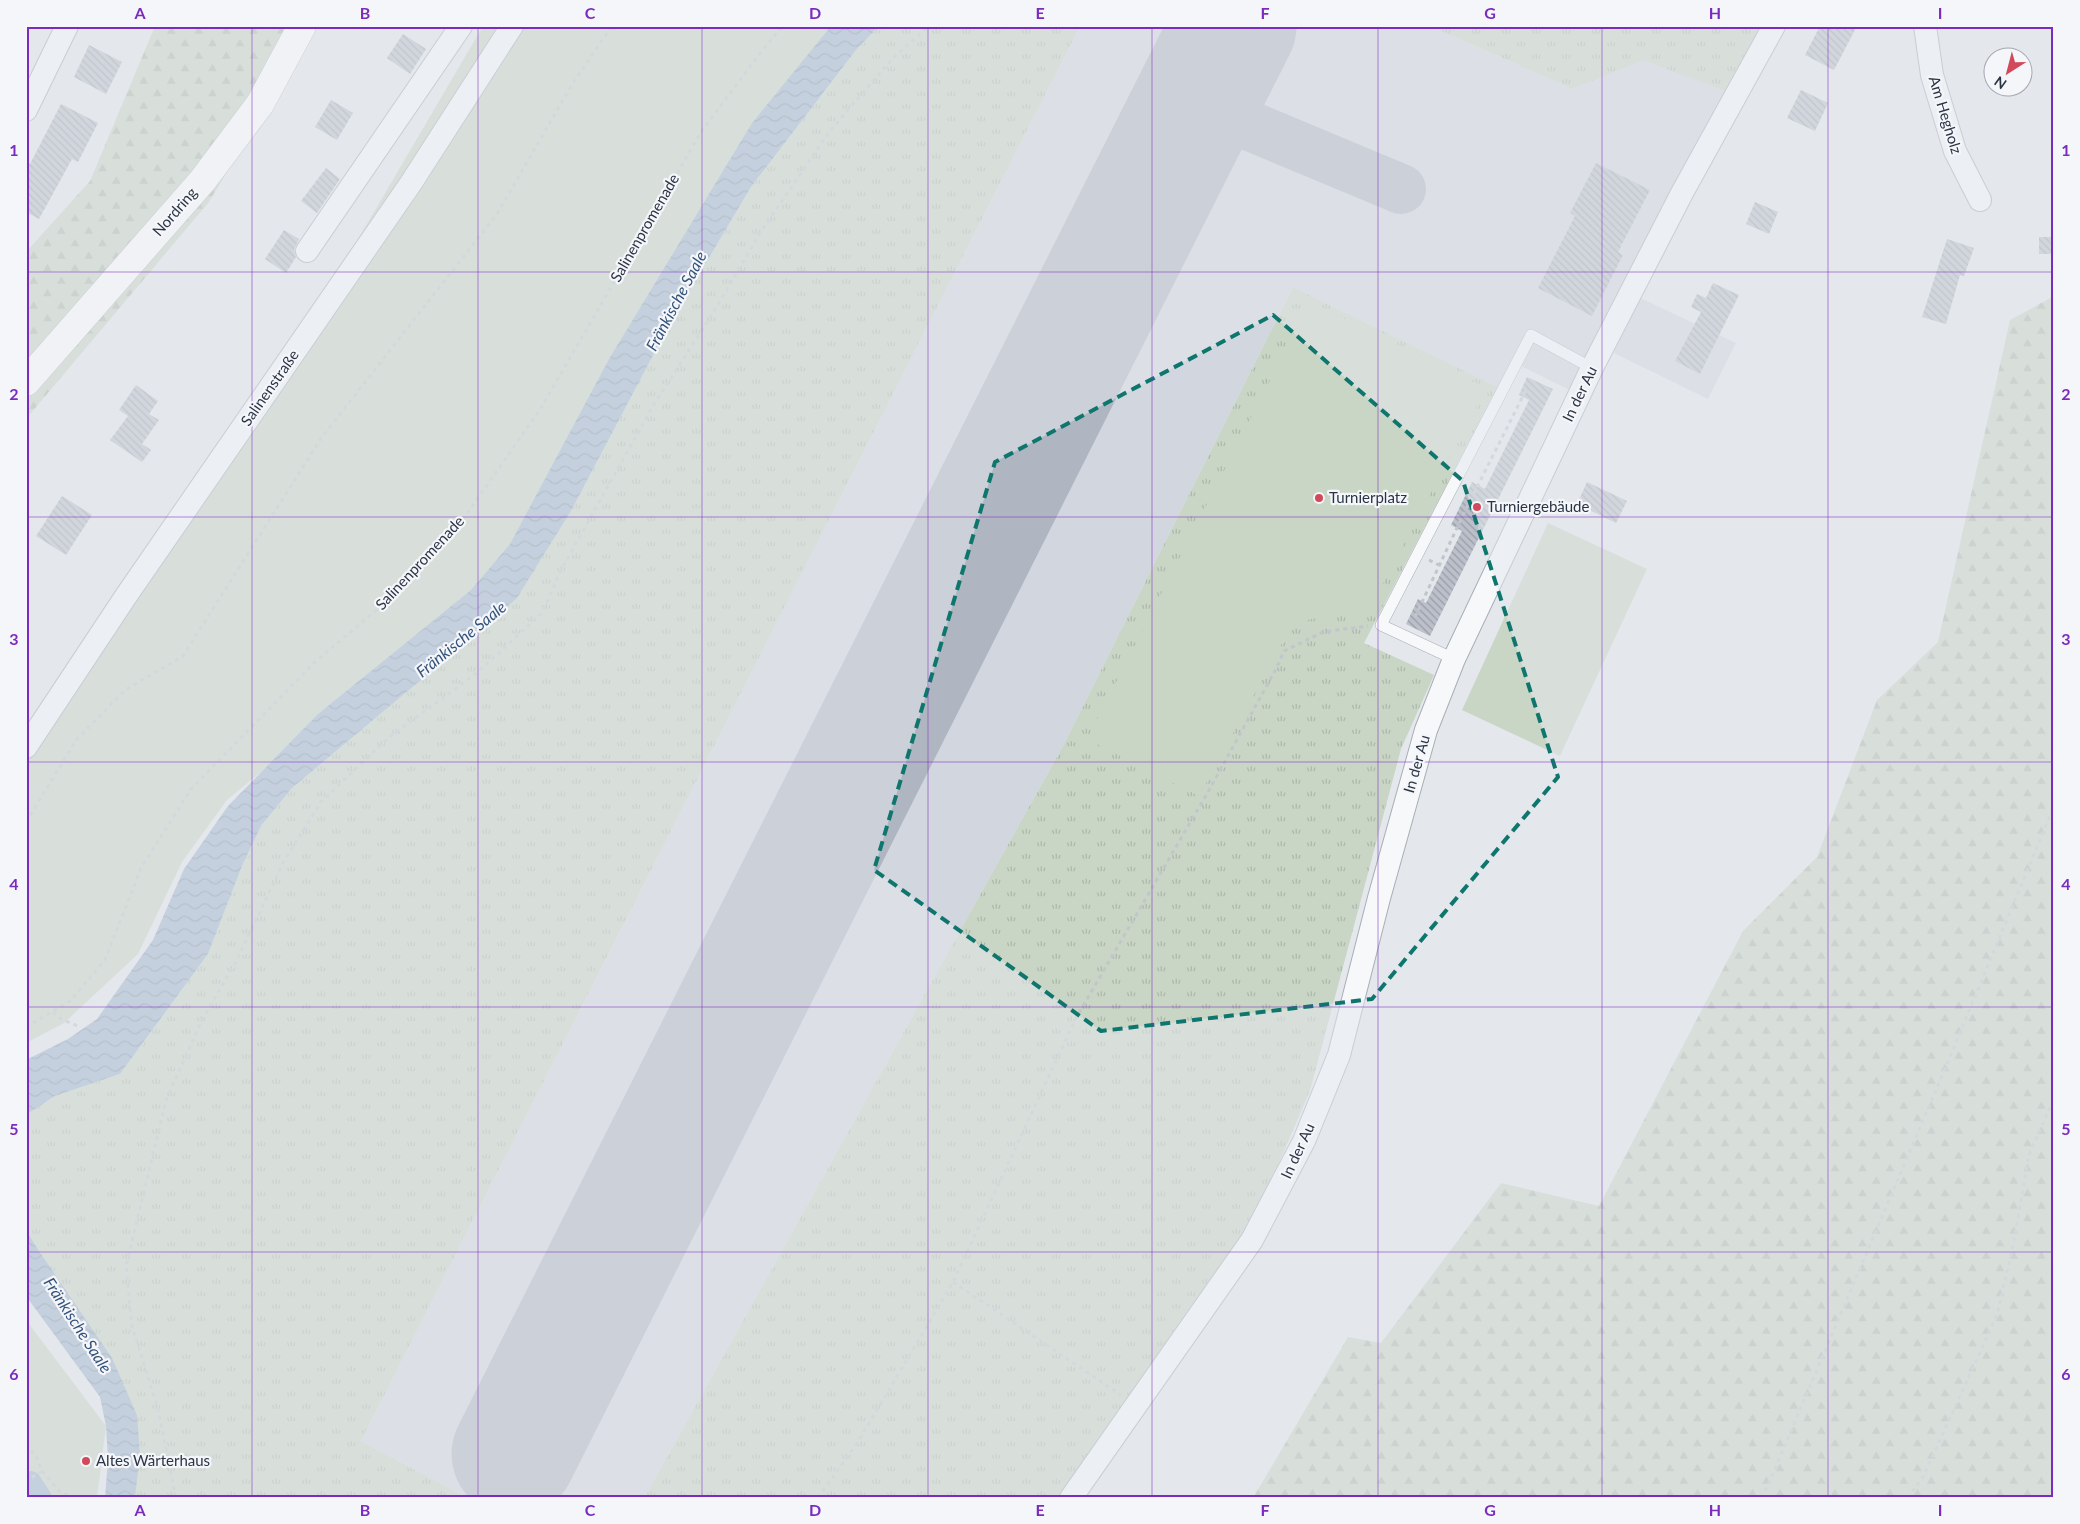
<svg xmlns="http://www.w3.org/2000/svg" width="2080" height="1524" font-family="Lato,sans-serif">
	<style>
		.built { fill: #d2d6de }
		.grass { fill: url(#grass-tufts) }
		.forest { fill: url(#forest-firs) }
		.green { fill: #c9d6c5 }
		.water { fill: url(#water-waves) }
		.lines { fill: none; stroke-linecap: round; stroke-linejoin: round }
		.canal { stroke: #9fb4cc; stroke-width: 20 }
		.taxiway { stroke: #b0b6c1; stroke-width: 50 }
		.runway { stroke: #b0b6c1; stroke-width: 125 }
		.building { fill: url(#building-back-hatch) }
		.service-casing { stroke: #a9aeb7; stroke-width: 12 }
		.minor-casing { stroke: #a9aeb7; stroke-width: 24 }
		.secondary-casing { stroke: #a9aeb7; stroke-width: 29 }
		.path { stroke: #c2c5cb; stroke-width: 3; stroke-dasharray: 4 4; stroke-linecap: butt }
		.service { stroke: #f7f8fa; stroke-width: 11 }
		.minor { stroke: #f7f8fa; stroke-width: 22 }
		.secondary { stroke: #fff; stroke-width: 28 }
		.marked { fill: none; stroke: #0f766e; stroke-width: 4; stroke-dasharray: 10 6; stroke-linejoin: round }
		.grid { fill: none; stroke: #7b2cbf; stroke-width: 1; stroke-opacity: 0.55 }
		.poi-dot { fill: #d1495b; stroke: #f4f6f9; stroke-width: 2 }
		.labels { text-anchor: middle; stroke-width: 4.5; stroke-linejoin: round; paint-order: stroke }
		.street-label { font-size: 15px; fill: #2b3445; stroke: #f4f6f9 }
		.poi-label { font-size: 15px; fill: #2b3445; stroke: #f4f6f9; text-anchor: start }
		.water-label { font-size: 16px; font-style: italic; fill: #34527a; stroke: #f4f6f9 }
		.neatline { fill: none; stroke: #7b2cbf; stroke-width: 2 }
		.grid-label { font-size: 16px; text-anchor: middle; font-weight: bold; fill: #7b2cbf }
	</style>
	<defs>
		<pattern id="grass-tufts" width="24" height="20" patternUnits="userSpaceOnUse" patternTransform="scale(1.25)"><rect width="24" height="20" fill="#c9d6c5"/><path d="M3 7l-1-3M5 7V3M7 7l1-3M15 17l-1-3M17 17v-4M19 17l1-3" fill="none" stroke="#adb8ab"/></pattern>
		<pattern id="forest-firs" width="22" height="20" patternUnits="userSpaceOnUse" patternTransform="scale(1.25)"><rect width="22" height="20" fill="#c9d6c5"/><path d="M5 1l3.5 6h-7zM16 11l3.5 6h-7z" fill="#adb8ab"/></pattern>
		<pattern id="water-waves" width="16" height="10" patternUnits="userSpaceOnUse" patternTransform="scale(1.25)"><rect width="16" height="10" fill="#9fb4cc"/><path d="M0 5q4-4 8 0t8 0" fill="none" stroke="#8293a7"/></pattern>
		<pattern id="building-back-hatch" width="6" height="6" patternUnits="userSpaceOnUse" patternTransform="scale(1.25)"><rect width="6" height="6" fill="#bbc0ca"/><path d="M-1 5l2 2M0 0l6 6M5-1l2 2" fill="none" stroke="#989da6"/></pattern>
	</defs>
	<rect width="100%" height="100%" fill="#e4e7ec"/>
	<g class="built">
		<path d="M1080 26H1430L1572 89 1644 59 1729 93 1574 392 1513 362 1498 387 1293 287 1063 746 644 1498H468L361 1441Z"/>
		<path d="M1638 297 1736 343 1708 399 1614 353Z"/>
	</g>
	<g class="grass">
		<path d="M879 26H1080L361 1441 468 1498H135L137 1415 126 1391 26 1230V1115L55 1096 120 1074 208 954 242 866 261 826 292 788 482 629 517 597 571 511 668 327 751 187 856 50Z"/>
		<path d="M1430 26H1764L1729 93 1644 60 1572 89Z"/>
		<path d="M1293 287 1498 387 1364 643 1434 675 1401 749 1310 1091 1254 1221 1058 1498H644L1063 746Z"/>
	</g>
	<g class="forest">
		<path d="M155 26H314L209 202 26 419V252L90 181Z"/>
		<path d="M2054 296V1498H1253L1348 1337 1381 1343 1501 1183 1599 1206 1743 931 1817 857 1877 700 1938 642 2010 320Z"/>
	</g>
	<g class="green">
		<path d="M483 26H846L512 565 227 800 182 862 138 954 64 1023 26 1043V764L272 386Z"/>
		<path d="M1310 302 1486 388 1371 607 1293 623 1199 796 1087 739Z"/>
		<path d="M1548 523 1647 569 1560 756 1462 710Z"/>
		<path d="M26 1320 106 1426 97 1498H26Z"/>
	</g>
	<g class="water">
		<path d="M831 26H879L856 50 751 187 668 327 571 511 517 598 482 629 292 788 261 826 242 866 208 954 120 1074 55 1096 26 1115V1060L68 1039 97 1019 153 940 184 869 228 806 318 714 471 590 510 544 609 359 752 123Z"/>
		<path d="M26 1230 39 1251 112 1358 137 1415 140 1454 135 1498H105L108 1459 106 1426 100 1397 26 1296Z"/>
	</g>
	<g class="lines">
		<path class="canal" d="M31 1481 42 1498"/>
		<path class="taxiway" d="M1195 103 1401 189"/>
		<path class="runway" d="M514 1454 1234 26"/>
	</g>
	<g class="building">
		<path d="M1820 26H1857L1834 70 1805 55Z"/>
		<path d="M403 34 426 49 410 74 387 58Z"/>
		<path d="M89 45 122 62 106 94 74 77Z"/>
		<path d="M1801 90 1828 103 1815 131 1787 118Z"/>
		<path d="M331 100 353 113 337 140 315 127Z"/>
		<path d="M61 104 98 123 78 162 72 159 39 219 26 212V162L30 164Z"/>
		<path d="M1596 163 1650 190 1618 252 1623 255 1592 316 1538 288 1575 216 1570 213Z"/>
		<path d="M326 168 340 179 317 213 301 201Z"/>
		<path d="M1755 202 1778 212 1769 234 1746 224Z"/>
		<path d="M284 230 299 239 294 250 296 257 286 273 265 259Z"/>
		<rect x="2039" y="237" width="15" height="17"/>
		<path d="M1947 239 1974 248 1964 276 1960 275 1946 324 1922 317Z"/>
		<path d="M1713 283 1739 295 1700 374 1675 361 1701 312 1691 307 1697 294 1706 298Z"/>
		<path d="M1527 377 1553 389 1430 636 1406 624 1418 599 1426 603 1462 531 1451 525 1472 482 1485 489 1529 400 1519 395Z"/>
		<path d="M136 385 158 401 149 414 159 420 142 444 151 450 142 462 110 440 128 416 119 410Z"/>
		<path d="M1587 482 1627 501 1616 523 1577 504Z"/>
		<path d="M62 496 92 515 66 555 36 536Z"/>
	</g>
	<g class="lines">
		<g class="service-casing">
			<path id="service" d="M1454 659 1381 625 1531 335 1592 368"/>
		</g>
		<g class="minor-casing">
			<g id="minor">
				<path d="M1925 26 1932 75 1955 151 1980 200"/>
				<path d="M26 110 67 26"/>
				<path d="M307 251 461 26"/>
				<path d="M26 747 126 596 411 183 512 26"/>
				<path d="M1071 1498 1252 1240 1304 1141 1339 1055 1379 898 1426 730 1454 659 1592 368 1682 193 1774 26"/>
			</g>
		</g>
		<g class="secondary-casing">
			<path id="secondary" d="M26 382 203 180 260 104 302 26"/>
		</g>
		<g class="path">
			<path d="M1429 560 1439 565"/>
			<path d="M1415 617 1464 513 1527 388"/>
			<path d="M26 822 77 739 125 690 183 656 322 437 497 214 573 83 612 26"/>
			<path d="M53 1012 61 1019 78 1026"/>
			<path d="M26 1027 70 1001 105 960 141 868 191 789 315 662 393 596 454 532 541 408 701 132 764 48 783 26"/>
			<path d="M953 1282 1121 1395"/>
			<path d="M26 1444 37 1458 42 1471 26 1481"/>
			<path d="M42 1471 60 1492 79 1498"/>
			<path d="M176 1498 158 1409 132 1326 126 1266 166 1100 203 1018 237 960 283 863 321 802 387 739 478 672 542 613 561 570 654 404 715 310 760 233 830 131 892 59 929 26"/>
			<path d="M818 1498 858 1442 953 1282 1076 1018 1208 792 1276 669 1284 651 1323 632 1368 626"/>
			<path d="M1761 1498 1768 1485 1947 1064 2054 806"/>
			<path d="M1907 1498 1923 1477 1997 1315 2014 1241 2029 1155 2054 1098"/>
		</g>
		<use href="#service" class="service"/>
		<use href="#minor" class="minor"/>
		<use href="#secondary" class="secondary"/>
	</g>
	<path d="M0 0H2080V1524H0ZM1273 315 1463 481 1558 777 1372 999 1101 1031 874 870 995 462Z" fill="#e4e7ec" fill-opacity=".55" fill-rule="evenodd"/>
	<path class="marked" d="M1273 315 1463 481 1558 777 1372 999 1101 1031 874 870 995 462Z"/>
	<path class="grid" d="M252 26V1498M478 26V1498M702 26V1498M928 26V1498M1152 26V1498M1378 26V1498M1602 26V1498M1828 26V1498M26 272H2054M26 517H2054M26 762H2054M26 1007H2054M26 1252H2054"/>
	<g class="poi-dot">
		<circle cx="1319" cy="498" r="5"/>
		<circle cx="1477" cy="507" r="5"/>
		<circle cx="86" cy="1461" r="5"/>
	</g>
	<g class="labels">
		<g class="street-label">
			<text transform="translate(1945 115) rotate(73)" y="5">Am Hegholz</text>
			<text transform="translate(175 212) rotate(-49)" y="5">Nordring</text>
			<text transform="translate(645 228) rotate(-60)" y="5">Salinenpromenade</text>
			<text transform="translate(270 388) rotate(-55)" y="5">Salinenstraße</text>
			<text transform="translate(1580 394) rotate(-64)" y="5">In der Au</text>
			<text transform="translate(420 563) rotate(-47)" y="5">Salinenpromenade</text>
			<text transform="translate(1417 764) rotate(-74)" y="5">In der Au</text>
			<text transform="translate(1298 1151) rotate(-65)" y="5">In der Au</text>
		</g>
		<g class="poi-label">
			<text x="1329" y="503">Turnierplatz</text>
			<text x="1487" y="512">Turniergebäude</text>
			<text x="96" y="1466">Altes Wärterhaus</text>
		</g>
		<g class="water-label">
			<text transform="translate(676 301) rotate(-62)" y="6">Fränkische Saale</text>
			<text transform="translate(461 639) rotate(-39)" y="6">Fränkische Saale</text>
			<text transform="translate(78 1325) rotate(57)" y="6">Fränkische Saale</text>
		</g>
	</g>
	<rect width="2080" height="1524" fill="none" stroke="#f4f6f9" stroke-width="55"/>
	<g transform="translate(2008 72) rotate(216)"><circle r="24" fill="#f4f6f9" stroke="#a4a8b1"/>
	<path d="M0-4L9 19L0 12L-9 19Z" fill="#d1495b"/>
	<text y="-8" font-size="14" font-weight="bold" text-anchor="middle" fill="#2b3445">N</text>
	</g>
	<rect x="28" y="28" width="2024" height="1468" class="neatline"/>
	<g class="grid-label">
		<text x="140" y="19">A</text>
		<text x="365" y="19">B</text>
		<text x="590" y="19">C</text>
		<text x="815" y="19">D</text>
		<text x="1040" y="19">E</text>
		<text x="1265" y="19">F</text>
		<text x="1490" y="19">G</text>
		<text x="1715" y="19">H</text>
		<text x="1940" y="19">I</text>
		<text x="14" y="156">1</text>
		<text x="2066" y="156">1</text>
		<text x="14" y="400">2</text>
		<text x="2066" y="400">2</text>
		<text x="14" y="645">3</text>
		<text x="2066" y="645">3</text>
		<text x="14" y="890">4</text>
		<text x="2066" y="890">4</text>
		<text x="14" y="1135">5</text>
		<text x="2066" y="1135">5</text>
		<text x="14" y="1380">6</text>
		<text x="2066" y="1380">6</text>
		<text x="140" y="1516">A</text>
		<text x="365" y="1516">B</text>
		<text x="590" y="1516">C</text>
		<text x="815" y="1516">D</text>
		<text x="1040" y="1516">E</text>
		<text x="1265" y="1516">F</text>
		<text x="1490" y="1516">G</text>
		<text x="1715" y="1516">H</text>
		<text x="1940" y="1516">I</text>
	</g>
</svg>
